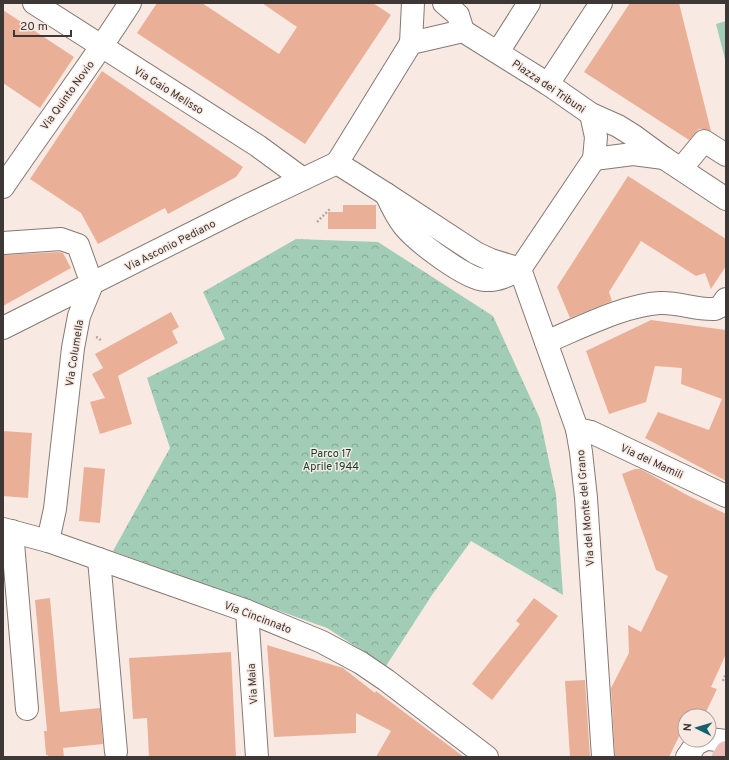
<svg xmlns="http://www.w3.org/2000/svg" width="729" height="760" font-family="Overpass,sans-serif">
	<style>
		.park { fill: url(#park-crowns) }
		.pitch { fill: #a1cdb6 }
		.building { fill: #eab097 }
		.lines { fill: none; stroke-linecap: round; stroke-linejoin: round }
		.minor-casing { stroke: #857973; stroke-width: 24 }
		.major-casing { stroke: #cdcbca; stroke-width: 24 }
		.path { stroke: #b4a9a4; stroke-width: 2.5; stroke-dasharray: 2 2; stroke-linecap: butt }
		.minor { stroke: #fff; stroke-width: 22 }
		.major { stroke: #ecbeb7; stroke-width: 22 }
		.labels { text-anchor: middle; stroke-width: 3; stroke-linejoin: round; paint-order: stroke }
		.street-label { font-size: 11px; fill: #3d3835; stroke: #f8e9e3 }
		.park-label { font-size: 11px; fill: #11412d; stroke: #f8e9e3 }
	</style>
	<defs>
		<pattern id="park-crowns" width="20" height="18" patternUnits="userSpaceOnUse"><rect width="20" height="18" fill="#a1cdb6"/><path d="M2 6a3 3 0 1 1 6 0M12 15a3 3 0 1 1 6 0" fill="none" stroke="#84a795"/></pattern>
	</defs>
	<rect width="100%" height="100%" fill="#f8e9e3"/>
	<path class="park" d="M296 239 378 242 493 316 540 419 556 494 563 595 471 541 432 595 386 666 327 628 113 551 170 448 147 378 225 339 203 292Z"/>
	<path class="pitch" d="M726 21V63L716 24Z"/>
	<g class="building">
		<path d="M157 3H202L279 54 297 27 262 3H373L391 15 305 144 137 33Z"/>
		<path d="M630 3H679L711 131 705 129H699L689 140 584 72Z"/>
		<path d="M3 10 74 57 40 108 3 83Z"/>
		<path d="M102 71 243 167 236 177 168 214 165 208 98 244 81 213 30 179Z"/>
		<path d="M628 176 726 239V266L711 289 705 273 696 276 641 241 609 292 612 301 570 318 557 287Z"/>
		<path d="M343 205H376V229H328V212H343Z"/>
		<path d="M59 252 63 253 71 268 3 306V255Z"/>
		<path d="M171 312 179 327 172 331 178 343 118 376 132 424 100 434 90 402 105 398 92 374 103 368 95 354Z"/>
		<path d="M651 320 726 330V481L645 438 658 412 709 430 722 399 681 384 682 368 655 366 646 402 609 414 586 351Z"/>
		<path d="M3 431 32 433 28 498 3 496Z"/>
		<path d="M84 467 105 469 100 523 79 521Z"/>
		<path d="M635 469H640L648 473 685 494 726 514V654L711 687 717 689 704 716H685V724L669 757H615L611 688 629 653 628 625 641 632 668 576 656 570 622 474Z"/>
		<path d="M50 598 60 712 100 708 103 744 63 748 64 757H48V755H46L44 731H47L35 600Z"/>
		<path d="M534 598 558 616 492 700 472 684 520 624 516 621Z"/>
		<path d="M267 645 343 668 375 693 376 691 464 757H376L391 731 356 713V733L274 737Z"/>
		<path d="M231 652 236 757H149L147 718 133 719 129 658Z"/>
		<path d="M585 680 590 757H570L565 681Z"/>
	</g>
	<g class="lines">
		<g class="minor-casing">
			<g id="minor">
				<path d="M34 3 258 146 303 179"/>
				<path d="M444 3 458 15 463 31"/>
				<path d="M411 43 413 3"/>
				<path d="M498 52 529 3"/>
				<path d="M548 84 601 3"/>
				<path d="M594 159 633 154 664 158"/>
				<path d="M337 163 411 43 463 31 548 84 591 114 618 126 634 136 664 158 726 199"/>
				<path d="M337 163 386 194 476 253 491 260 520 269"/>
				<path d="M681 169 704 141 726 155"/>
				<path d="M3 187C45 125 90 66 130 3"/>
				<path d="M386 194C391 205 396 216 404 226 417 242 466 279 485 280 498 281 509 275 520 269L594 159 596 137 591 114"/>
				<path d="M3 243 61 239 78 245 92 284 79 316 73 348 55 509 48 541"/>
				<path d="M520 269 577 429 581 452 586 498 603 757"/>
				<path d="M3 328 242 208 337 163"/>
				<path d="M546 342C580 328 624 305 660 303 678 302 696 310 715 309L721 306 726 299"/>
				<path d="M577 429 591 432 726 496"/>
				<path d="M3 529 48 541 184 589 247 611 322 642 361 663 386 680 487 757"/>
				<path d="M12 531 27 709"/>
				<path d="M99 559 116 752"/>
				<path d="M247 611 257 757"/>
				<path d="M709 739 726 741"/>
				<path d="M687 757 696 744 704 740"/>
			</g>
		</g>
		<g class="major-casing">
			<path id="major" d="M724 757 726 752"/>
		</g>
		<g class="path">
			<path d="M317 222 330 209"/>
			<path d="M96 337 99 338 101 341"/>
			<path d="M723 681 726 673"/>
		</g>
		<use href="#minor" class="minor"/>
		<use href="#major" class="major"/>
	</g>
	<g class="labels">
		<g class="street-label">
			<text transform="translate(549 86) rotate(34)" y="4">Piazza dei Tribuni</text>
			<text transform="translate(169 90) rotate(32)" y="4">Via Gaio Melisso</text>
			<text transform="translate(67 95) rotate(-54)" y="4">Via Quinto Novio</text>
			<text transform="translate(170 245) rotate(-27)" y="4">Via Asconio Pediano</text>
			<text transform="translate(74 353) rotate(-81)" y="4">Via Columella</text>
			<text transform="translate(652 461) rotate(25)" y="4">Via dei Mamili</text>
			<text transform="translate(585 508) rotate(-95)" y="4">Via del Monte del Grano</text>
			<text transform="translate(258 617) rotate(21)" y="4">Via Cincinnato</text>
			<text transform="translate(252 684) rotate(-94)" y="4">Via Maia</text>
		</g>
		<g class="park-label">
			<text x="331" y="457">Parco 17<tspan x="331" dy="13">Aprile 1944</tspan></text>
		</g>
	</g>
	<rect width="729" height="760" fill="none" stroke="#3d3835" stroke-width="8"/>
	<g transform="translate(697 728) rotate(275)"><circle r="19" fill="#f8e9e3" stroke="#ada29d"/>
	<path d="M0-3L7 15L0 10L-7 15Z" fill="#14606c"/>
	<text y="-6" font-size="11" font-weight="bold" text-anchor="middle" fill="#3d3835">N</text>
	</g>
	<path d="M14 30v6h57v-6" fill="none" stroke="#3d3835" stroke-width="2"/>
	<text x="20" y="30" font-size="12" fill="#3d3835" stroke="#f8e9e3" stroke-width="3" paint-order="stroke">20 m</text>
</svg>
